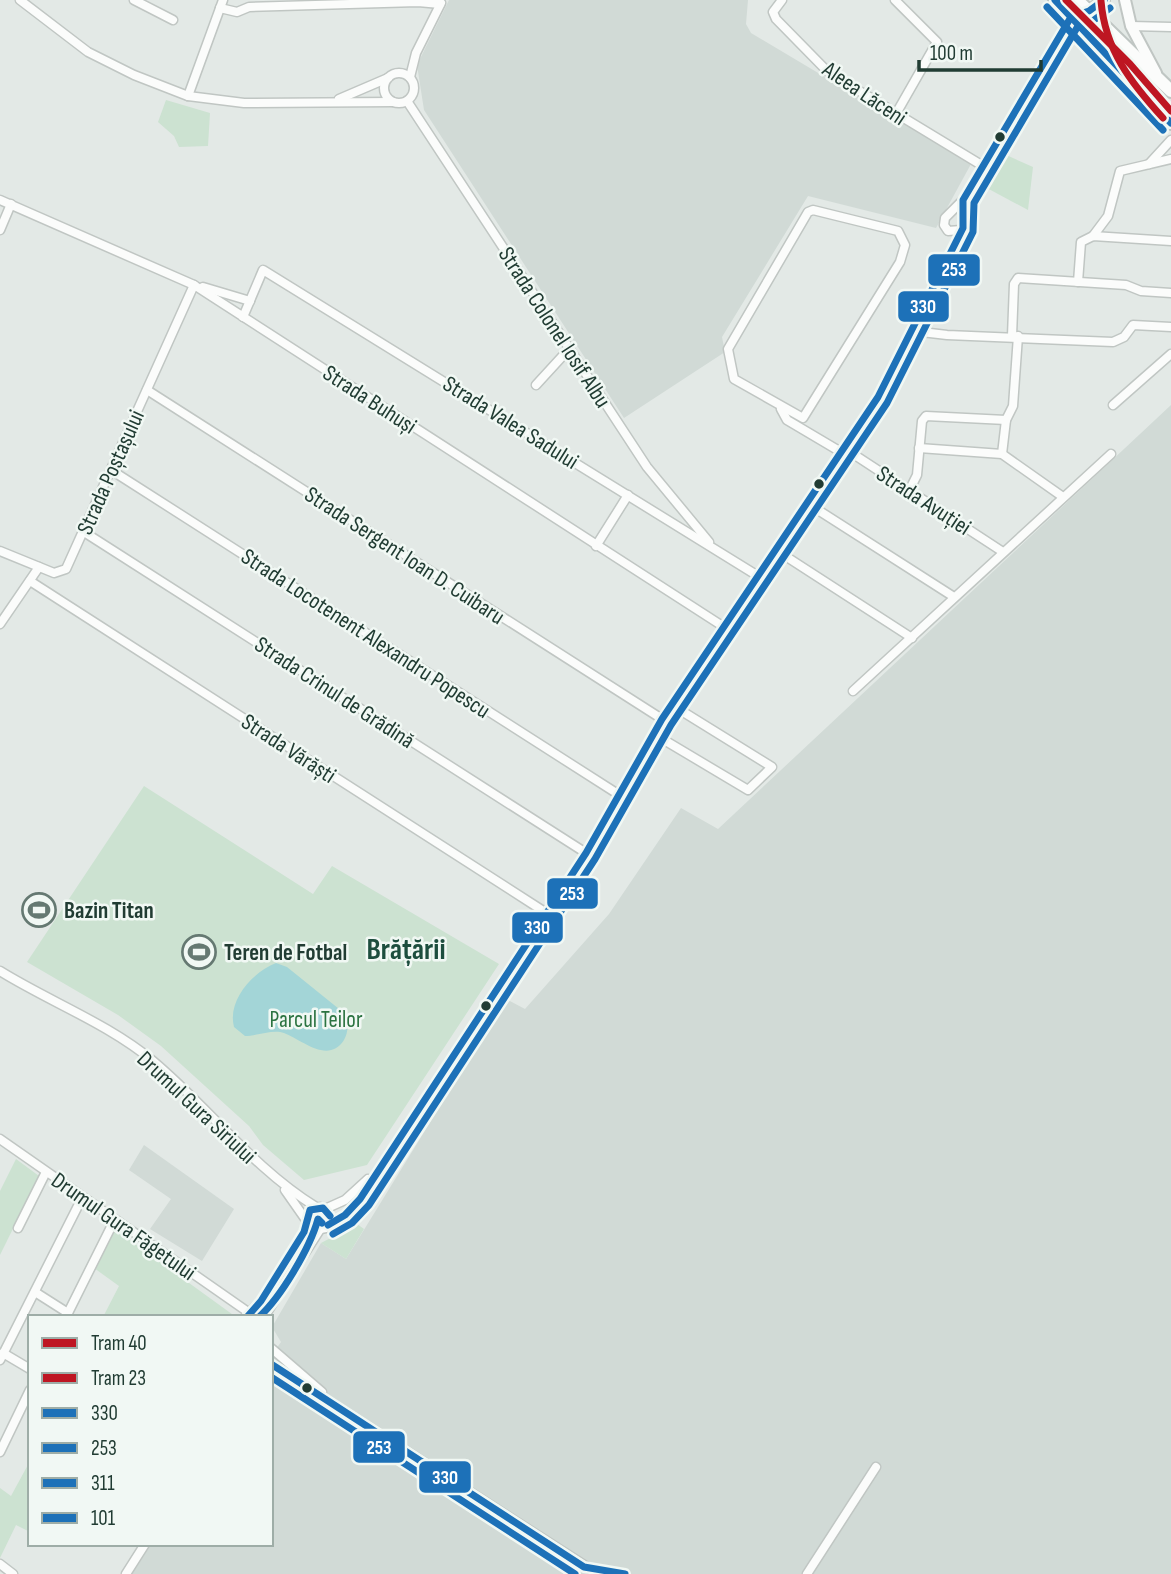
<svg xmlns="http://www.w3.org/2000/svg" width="1171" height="1574" font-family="'Sofia Sans Condensed',sans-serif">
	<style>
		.built { fill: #d1dad6 }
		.green { fill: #cce2d1 }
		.water { fill: #a3d5d7 }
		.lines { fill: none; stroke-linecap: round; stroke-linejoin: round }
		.minor-casing { stroke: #c0c6c3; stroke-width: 11 }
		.tertiary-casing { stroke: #c0c6c3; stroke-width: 14 }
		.secondary-casing { stroke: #bfc6c3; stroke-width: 16 }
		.minor { stroke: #fbfcfb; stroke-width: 8 }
		.tertiary { stroke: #fbfcfb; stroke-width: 10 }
		.secondary { stroke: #fbfcfb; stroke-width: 12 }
		.bus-1-casing { stroke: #f1f8f4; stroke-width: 12 }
		.bus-2-casing { stroke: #f1f8f4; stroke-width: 12 }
		.bus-3-casing { stroke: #f1f8f4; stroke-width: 12 }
		.bus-4-casing { stroke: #f1f8f4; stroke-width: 12 }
		.bus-1 { stroke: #1d71b8; stroke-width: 7 }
		.bus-2 { stroke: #1d71b8; stroke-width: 7 }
		.bus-3 { stroke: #1d71b8; stroke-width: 7 }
		.bus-4 { stroke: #1d71b8; stroke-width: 7 }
		.tram-1-casing { stroke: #f1f8f4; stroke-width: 12 }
		.tram-2-casing { stroke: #f1f8f4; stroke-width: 12 }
		.tram-1 { stroke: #be1622; stroke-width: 7 }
		.tram-2 { stroke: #be1622; stroke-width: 7 }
		.bus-dot { fill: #213c33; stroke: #f1f8f4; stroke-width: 2.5 }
		.labels { text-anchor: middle; stroke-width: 5; stroke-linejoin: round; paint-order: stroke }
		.street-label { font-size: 23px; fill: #213c33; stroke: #f1f8f4 }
		.poi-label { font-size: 23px; font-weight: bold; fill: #213c33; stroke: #f1f8f4; text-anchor: start }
		.park-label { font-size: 23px; fill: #2b7341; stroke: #f1f8f4 }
		.district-label { font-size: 30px; font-weight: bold; fill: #1d4e3e; stroke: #f1f8f4 }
		.line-badge { stroke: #f1f8f4; stroke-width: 2.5 }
		.badge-label { font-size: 19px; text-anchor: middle; font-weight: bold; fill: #fff }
	</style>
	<rect width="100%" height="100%" fill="#e3e9e6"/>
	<g class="built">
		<path d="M449 0H748L746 24 751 33 971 164 936 228 808 196 722 337 725 352 624 418 424 110 417 65Z"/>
		<path d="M1171 405V1574H132L151 1544H271V1356L281 1342 272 1327 321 1243 346 1259 506 999 525 1009 609 914 681 808 718 829Z"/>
		<path d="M144 1145 234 1209 202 1261 150 1229 171 1199 129 1170Z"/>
	</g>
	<g class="green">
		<path d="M166 100 210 113 208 146 179 147 174 136 158 122Z"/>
		<path d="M1004 154 1033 167 1028 210 985 187Z"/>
		<path d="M144 786 313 894 332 866 499 964 367 1165 304 1180 263 1145 249 1126 161 1046 118 1015 27 962Z"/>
		<path d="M16 1159 39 1176 0 1255V1191Z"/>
		<path d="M357 1224 364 1229 346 1259 321 1243Z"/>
		<path d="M113 1228 236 1317H103L119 1286 94 1268Z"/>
		<path d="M30 1461V1532L16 1525 0 1558V1488L11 1496Z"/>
	</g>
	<path class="water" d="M276 963 287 967 344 1013C348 1022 349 1031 344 1040 328 1065 301 1039 284 1033 273 1029 257 1036 245 1036L234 1027C227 1000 253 972 276 963Z"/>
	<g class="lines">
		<g class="minor-casing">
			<g id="minor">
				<path d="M20 0 88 52 134 75 188 96 244 103 393 102"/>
				<path d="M134 0 173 20"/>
				<path d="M782 0 773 12 776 19 828 72 983 166"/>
				<path d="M895 0 937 42 897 112"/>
				<path d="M220 8 237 12 249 7 418 2 440 4"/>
				<path d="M1131 26 1171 27"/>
				<circle cx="399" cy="88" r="15"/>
				<path d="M410 77 416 53 441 3"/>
				<path d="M188 96 223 0"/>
				<path d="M339 99 388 78"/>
				<path d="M407 101 647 467 709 542"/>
				<path d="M1149 164 1171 140"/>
				<path d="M0 200 194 285 724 627"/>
				<path d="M813 210 898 231 905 245 900 262 803 418 734 379 728 349 808 212Z"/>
				<path d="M0 230 11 204"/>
				<path d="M961 230 948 231 944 225 945 218 963 200 1071 17"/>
				<path d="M1093 236 1108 216 1120 171 1171 159"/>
				<path d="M1078 282 1081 242 1093 236 1171 241"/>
				<path d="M203 287 250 301"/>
				<path d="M243 317 263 270 758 576"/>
				<path d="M913 331 947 335 1113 342 1124 337 1133 325 1171 327"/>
				<path d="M1012 336 1014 284 1018 278 1126 285 1141 291 1171 293"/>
				<path d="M536 385 569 349"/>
				<path d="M147 390 662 719"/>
				<path d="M1113 405 1171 354"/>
				<path d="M781 409 787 420 841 452"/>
				<path d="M844 448 1003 552"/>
				<path d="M919 448 1002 454 1063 497"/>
				<path d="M1002 454 1006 420 1013 406 1018 336"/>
				<path d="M111 470 621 796"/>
				<path d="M910 489 917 475 922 421 926 416 1006 420"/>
				<path d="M807 503 954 597"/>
				<path d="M84 532 586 853"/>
				<path d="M596 546 628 495"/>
				<path d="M776 550 912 638"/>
				<path d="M0 551 54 573 66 569 194 285"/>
				<path d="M30 581 548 914"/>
				<path d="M0 624 39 567"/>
				<path d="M853 691 1111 454"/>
				<path d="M654 734 748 790 772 767 672 705"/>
				<path d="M0 971C50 1002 107 1023 153 1061 209 1108 253 1168 316 1207"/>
				<path d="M0 1139 248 1312"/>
				<path d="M285 1190 306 1220"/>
				<path d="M325 1209 345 1200 368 1179"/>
				<path d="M328 1225 345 1215 360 1199 586 853 662 719 878 397 963 228V200"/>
				<path d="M18 1228 46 1172"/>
				<path d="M35 1292 68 1313"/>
				<path d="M247 1315 261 1301 304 1232 310 1210 320 1207 328 1212 330 1218 326 1228 315 1230 308 1224"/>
				<path d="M66 1317 114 1221"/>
				<path d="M264 1317 319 1231"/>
				<path d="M271 1348 322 1392"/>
				<path d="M3 1353 30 1369"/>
				<path d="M0 1360 82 1198"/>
				<path d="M271 1364 598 1574"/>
				<path d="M0 1452 30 1390"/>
				<path d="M0 1564 13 1574"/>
				<path d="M594 1569 625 1574"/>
				<path d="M126 1574 145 1544"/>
				<path d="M807 1574 876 1467"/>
			</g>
		</g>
		<g class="tertiary-casing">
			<g id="tertiary">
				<path d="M1125 0 1131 26 1156 73"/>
				<path d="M1071 17 1089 11 1104 0"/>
			</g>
		</g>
		<g class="secondary-casing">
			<g id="secondary">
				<path d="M1055 0 1171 123"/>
				<path d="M1077 0 1171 91"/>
			</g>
		</g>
		<use href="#minor" class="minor"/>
		<use href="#tertiary" class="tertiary"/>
		<use href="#secondary" class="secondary"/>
		<g class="bus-1-casing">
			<g id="bus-1">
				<path d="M328 1225 345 1215 360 1199 586 853 662 719 878 397 963 228V200L1071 17 1089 11 1104 0"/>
				<path d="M247 1317 261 1301 304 1232 310 1210 323 1208 330 1216"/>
				<path d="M271 1364 584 1567 625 1574"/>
			</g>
		</g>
		<g class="bus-2-casing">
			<g id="bus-2">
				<path d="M333 1234 352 1223 369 1205 595 859 671 725 887 403 973 232 974 203 1078 26 1094 20 1110 8"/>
				<path d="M259 1317C281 1297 310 1248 318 1219L322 1223"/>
				<path d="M271 1377 575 1574"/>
			</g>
		</g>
		<g class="bus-3-casing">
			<path id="bus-3" d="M1055 0 1171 123"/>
		</g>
		<g class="bus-4-casing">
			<path id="bus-4" d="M1047 7 1163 130"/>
		</g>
		<use href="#bus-1" class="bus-1"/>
		<use href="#bus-2" class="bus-2"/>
		<use href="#bus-3" class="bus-3"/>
		<use href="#bus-4" class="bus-4"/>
		<g class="tram-1-casing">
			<path id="tram-1" d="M1066 0 1130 64 1171 111"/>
		</g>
		<g class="tram-2-casing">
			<path id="tram-2" d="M1101 1C1105 50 1131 83 1163 118"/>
		</g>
		<use href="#tram-1" class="tram-1"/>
		<use href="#tram-2" class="tram-2"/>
	</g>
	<defs>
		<g id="stadium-ring" transform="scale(1.75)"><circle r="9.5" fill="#f1f8f4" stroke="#657972" stroke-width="1.5"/><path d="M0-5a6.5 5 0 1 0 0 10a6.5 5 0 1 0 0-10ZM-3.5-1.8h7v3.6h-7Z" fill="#657972"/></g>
	</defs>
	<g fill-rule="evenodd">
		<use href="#stadium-ring" x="39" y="910"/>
		<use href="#stadium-ring" x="199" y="952"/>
	</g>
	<g class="bus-dot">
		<circle cx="1000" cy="137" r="6"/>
		<circle cx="819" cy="484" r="6"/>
		<circle cx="486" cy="1006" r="6"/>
		<circle cx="307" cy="1388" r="6"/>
	</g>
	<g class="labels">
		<g class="street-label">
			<text transform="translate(865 93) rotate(34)" y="8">Aleea Lăceni</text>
			<text transform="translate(555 327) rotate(57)" y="8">Strada Colonel Iosif Albu</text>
			<text transform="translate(370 399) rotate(33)" y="8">Strada Buhuși</text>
			<text transform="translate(511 422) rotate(32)" y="8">Strada Valea Sadului</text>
			<text transform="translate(110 472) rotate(-66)" y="8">Strada Poștașului</text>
			<text transform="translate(924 500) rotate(33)" y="8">Strada Avuției</text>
			<text transform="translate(405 555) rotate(33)" y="8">Strada Sergent Ioan D. Cuibaru</text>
			<text transform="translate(366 633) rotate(33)" y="8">Strada Locotenent Alexandru Popescu</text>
			<text transform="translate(335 692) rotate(33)" y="8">Strada Crinul de Grădină</text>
			<text transform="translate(289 748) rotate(33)" y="8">Strada Vărăști</text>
			<text transform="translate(197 1107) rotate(43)" y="8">Drumul Gura Siriului</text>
			<text transform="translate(124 1226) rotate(35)" y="8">Drumul Gura Făgetului</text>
		</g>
		<g class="poi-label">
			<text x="64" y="918">Bazin Titan</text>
			<text x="224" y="960">Teren de Fotbal</text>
		</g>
		<g class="park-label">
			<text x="316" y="1027">Parcul Teilor</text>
		</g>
		<g class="district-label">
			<text x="406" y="959">Brățării</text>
		</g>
	</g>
	<g class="line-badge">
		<rect x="927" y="253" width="54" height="34" rx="7" fill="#1d71b8"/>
		<rect x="897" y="290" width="53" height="33" rx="7" fill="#1d71b8"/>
		<rect x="546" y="877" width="53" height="33" rx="7" fill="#1d71b8"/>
		<rect x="511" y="911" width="53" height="33" rx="7" fill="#1d71b8"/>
		<rect x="352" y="1430" width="54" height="34" rx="7" fill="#1d71b8"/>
		<rect x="418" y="1460" width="54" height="34" rx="7" fill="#1d71b8"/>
	</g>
	<g class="badge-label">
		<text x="954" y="276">253</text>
		<text x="923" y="313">330</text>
		<text x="572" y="900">253</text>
		<text x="537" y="934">330</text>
		<text x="379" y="1454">253</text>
		<text x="445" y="1484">330</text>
	</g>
	<rect x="28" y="1315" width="245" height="231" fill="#f1f8f4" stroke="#9eada7" stroke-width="2"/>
	<rect x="42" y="1338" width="35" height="10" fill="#be1622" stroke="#9eada7" stroke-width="2"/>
	<text x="91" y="1350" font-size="21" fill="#213c33">Tram 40</text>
	<rect x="42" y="1373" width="35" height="10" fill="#be1622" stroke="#9eada7" stroke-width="2"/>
	<text x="91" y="1385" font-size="21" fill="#213c33">Tram 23</text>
	<rect x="42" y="1408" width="35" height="10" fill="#1d71b8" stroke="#9eada7" stroke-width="2"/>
	<text x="91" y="1420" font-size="21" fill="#213c33">330</text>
	<rect x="42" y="1443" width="35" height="10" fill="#1d71b8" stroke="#9eada7" stroke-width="2"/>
	<text x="91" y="1455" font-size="21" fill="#213c33">253</text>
	<rect x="42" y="1478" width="35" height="10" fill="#1d71b8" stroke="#9eada7" stroke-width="2"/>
	<text x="91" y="1490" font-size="21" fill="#213c33">311</text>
	<rect x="42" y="1513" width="35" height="10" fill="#1d71b8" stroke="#9eada7" stroke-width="2"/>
	<text x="91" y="1525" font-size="21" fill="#213c33">101</text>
	<path d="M919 60v10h122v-10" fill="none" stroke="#213c33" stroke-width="3.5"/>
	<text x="930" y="60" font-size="21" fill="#213c33" stroke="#f1f8f4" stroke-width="5" paint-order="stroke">100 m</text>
</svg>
